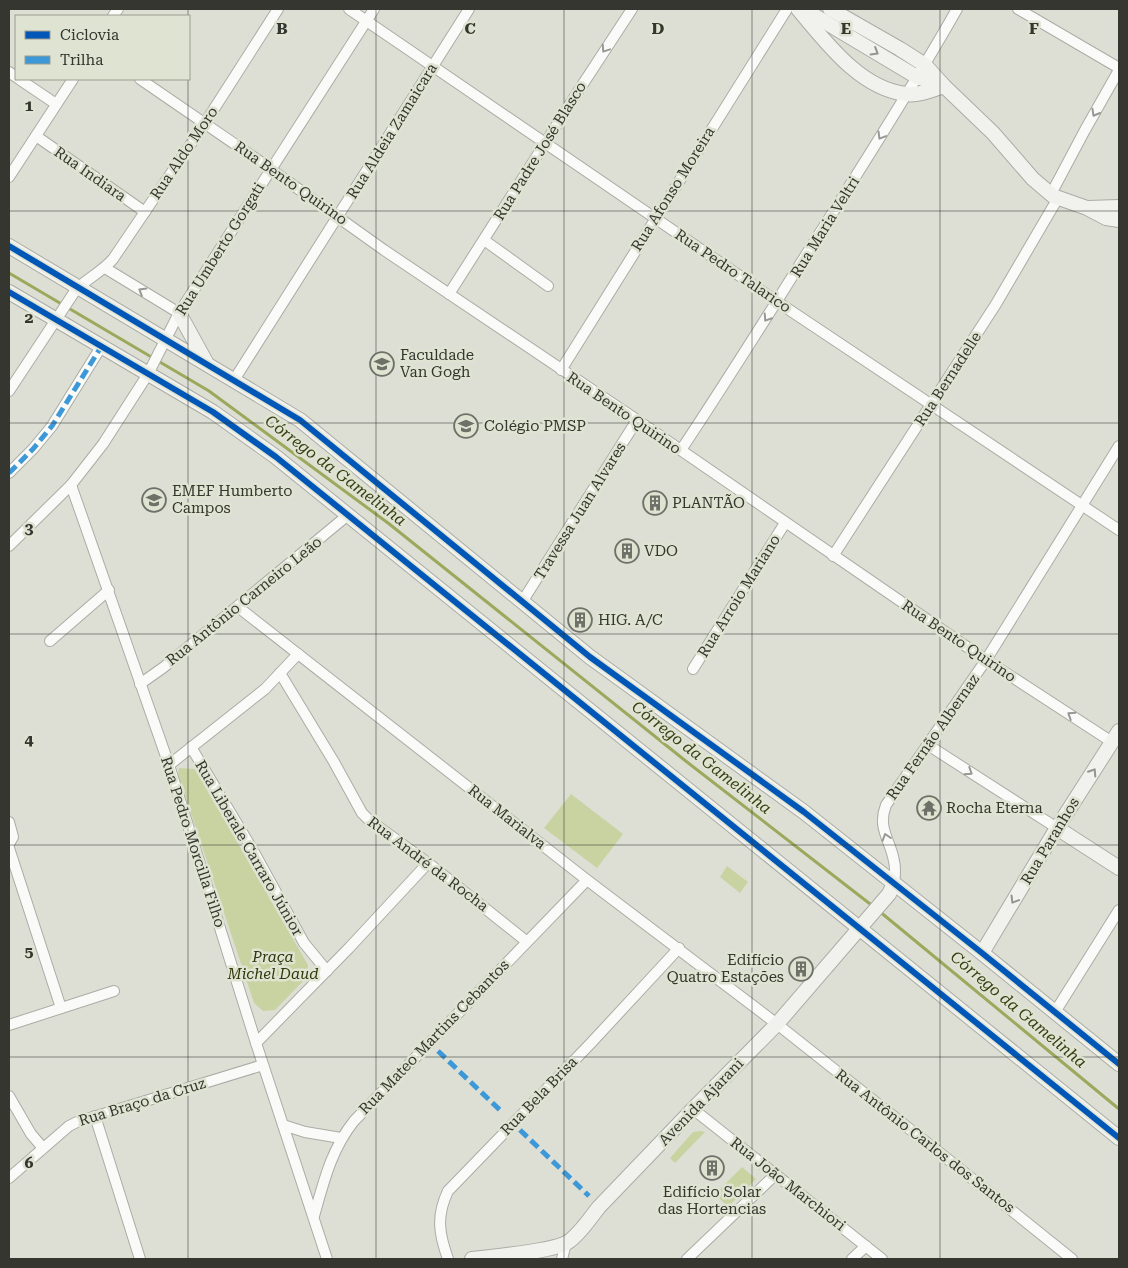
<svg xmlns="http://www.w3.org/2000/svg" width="1128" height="1268" font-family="'Roboto Serif',serif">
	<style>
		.green { fill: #c9d3a1 }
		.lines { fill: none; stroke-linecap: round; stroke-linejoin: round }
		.stream { stroke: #9ca85b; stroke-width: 3 }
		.street-casing { stroke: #abaca5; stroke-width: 12 }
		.secondary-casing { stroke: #abaca5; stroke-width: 16 }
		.street { stroke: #fafaf9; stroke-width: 10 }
		.secondary { stroke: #f1f2ed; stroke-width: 14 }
		.quiet { stroke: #3d98d7; stroke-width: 5; stroke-dasharray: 10 5; stroke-linecap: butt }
		.cycleway-casing { stroke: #dfe3d1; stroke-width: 9 }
		.cycleway { stroke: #0057b8; stroke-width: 6 }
		.oneway { stroke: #979894 }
		.oneway2 { stroke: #92948e }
		.grid { fill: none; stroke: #34362f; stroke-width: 1; stroke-opacity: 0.55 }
		.labels { text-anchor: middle; stroke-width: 5; stroke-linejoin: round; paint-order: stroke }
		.street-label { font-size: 15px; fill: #34362f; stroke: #dfe3d1 }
		.poi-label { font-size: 15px; fill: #34362f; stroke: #dfe3d1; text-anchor: start }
		.park-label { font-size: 15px; font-style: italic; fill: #30370c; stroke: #dfe3d1 }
		.water-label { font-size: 16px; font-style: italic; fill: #383f15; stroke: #dfe3d1 }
		.grid-label { font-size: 16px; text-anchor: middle; font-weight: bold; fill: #34362f; stroke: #dfe3d1; stroke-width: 5; stroke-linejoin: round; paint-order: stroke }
	</style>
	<rect width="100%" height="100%" fill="#dddfd5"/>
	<g class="green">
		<path d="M179 768 195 769 308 965 307 977 275 1010 263 1011 254 1003 178 774Z"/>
		<path d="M571 794 623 834 597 868 544 828Z"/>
		<path d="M727 866 748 882 740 893 720 877Z"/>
		<path d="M700 1131 705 1132 675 1163 670 1158 693 1132Z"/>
		<path d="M742 1167 756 1179 728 1207 715 1194Z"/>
	</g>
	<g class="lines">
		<g class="stream">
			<path d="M9 273 209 391 388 523 687 762 874 907"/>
			<path d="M879 911 1119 1109"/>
		</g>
		<g class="street-casing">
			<g id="street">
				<path d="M349 9 791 311 1119 530"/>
				<path d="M1018 9 1119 68"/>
				<path d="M113 16 118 9"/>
				<path d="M9 72 16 77"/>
				<path d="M19 79 56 104"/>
				<path d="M140 79 255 158 384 250 637 420 986 660 1112 742"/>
				<path d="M36 136 145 212"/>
				<path d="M9 177 73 79"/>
				<path d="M1051 194 1085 130 1119 70"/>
				<path d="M484 240 548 286"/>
				<path d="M105 268 179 313"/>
				<path d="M449 294 579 90 632 9"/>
				<path d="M561 370 787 9"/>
				<path d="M234 380 469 9"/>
				<path d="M9 391 75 291C86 279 102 272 113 259L205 123 278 9"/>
				<path d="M681 450C727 381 771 310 816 239 864 163 913 87 957 9"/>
				<path d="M9 473 33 449 52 426 101 347"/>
				<path d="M71 485 169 765 256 1043 327 1259"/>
				<path d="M9 546 71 485 103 444 148 374 179 313 374 9"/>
				<path d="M833 556 996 304 1058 198"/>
				<path d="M522 602 637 420"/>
				<path d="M238 607 587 880 777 1024 955 1165 1072 1259"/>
				<path d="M50 641 109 590"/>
				<path d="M693 669 785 523"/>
				<path d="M280 673 334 762 362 813 368 819 428 863 526 941"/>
				<path d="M140 684 164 667 348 515"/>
				<path d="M928 745 1057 828"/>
				<path d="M191 747 251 847 304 943 327 971"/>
				<path d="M169 765 265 689 298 654"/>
				<path d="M9 822 13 837 9 844"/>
				<path d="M9 848 61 1008"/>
				<path d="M894 884C895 876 896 869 894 861 890 839 877 828 886 805L986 660 1119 446"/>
				<path d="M1055 1012 1119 910"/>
				<path d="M9 1025 114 991"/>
				<path d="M256 1043 349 948 428 863"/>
				<path d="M9 1096 31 1134 43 1148"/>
				<path d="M693 1109 882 1259"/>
				<path d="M95 1116 140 1259"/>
				<path d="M283 1125 305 1132 341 1138"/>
				<path d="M9 1178 69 1126 77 1122 263 1065"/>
				<path d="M314 1216C324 1181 331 1150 354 1121L587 880"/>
				<path d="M448 1259C439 1234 436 1216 448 1191L591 1043 679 948"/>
				<path d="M562 1259 566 1243"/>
				<path d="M687 1259 776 1174"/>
				<path d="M852 1259 866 1246"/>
			</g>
		</g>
		<g class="secondary-casing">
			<g id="secondary">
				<path d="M798 9C825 41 860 89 906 94 918 96 932 90 944 86"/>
				<path d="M830 9 900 49 925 65 944 86 993 133 1033 179 1053 196 1087 208 1106 218 1119 220"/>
				<path d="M805 10 917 77 943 86"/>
				<path d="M1088 208 1119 207"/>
				<path d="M9 246 300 420 590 657 804 812 982 953 1119 1064"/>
				<path d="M9 292 213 412 276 457 1119 1138"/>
				<path d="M179 313 206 362"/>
				<path d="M1057 828 1119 868"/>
				<path d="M982 953 1057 828 1119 731"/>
				<path d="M472 1259C494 1256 552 1252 568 1242 580 1234 590 1218 599 1207L695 1107 777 1024 889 894 894 884"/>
			</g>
		</g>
		<use href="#street" class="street"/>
		<use href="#secondary" class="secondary"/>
		<g class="quiet">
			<path d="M9 473 33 449 52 426 101 347"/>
			<path d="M438 1051 503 1113"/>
			<path d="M520 1130 589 1196"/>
		</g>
		<g class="cycleway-casing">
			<g id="cycleway">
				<path d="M9 246 300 420 590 657 804 812 982 953 1119 1064"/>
				<path d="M9 292 213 412 276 457 1119 1138"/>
			</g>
		</g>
		<use href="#cycleway" class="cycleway"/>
	</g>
	<defs><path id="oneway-chevron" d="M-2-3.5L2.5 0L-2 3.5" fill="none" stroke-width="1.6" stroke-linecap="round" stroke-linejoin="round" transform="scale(1.25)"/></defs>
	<g class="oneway">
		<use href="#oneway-chevron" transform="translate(605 49) rotate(124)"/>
		<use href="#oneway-chevron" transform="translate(1095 113) rotate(120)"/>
		<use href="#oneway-chevron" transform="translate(881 136) rotate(121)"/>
		<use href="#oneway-chevron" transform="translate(142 291) rotate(-149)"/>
		<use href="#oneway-chevron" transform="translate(767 318) rotate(123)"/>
		<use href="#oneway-chevron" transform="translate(1071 715) rotate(-147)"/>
		<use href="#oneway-chevron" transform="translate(969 772) rotate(33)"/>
		<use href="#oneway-chevron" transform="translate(886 837) rotate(-108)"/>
	</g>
	<g class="oneway2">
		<use href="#oneway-chevron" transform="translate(875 52) rotate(31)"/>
		<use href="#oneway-chevron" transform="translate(1093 772) rotate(-57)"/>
		<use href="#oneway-chevron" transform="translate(1014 900) rotate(121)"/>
	</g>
	<path class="grid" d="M188 9V16M376 9V1259M564 9V1259M752 9V1259M940 9V1259M188 79V1259M9 211H1119M9 423H1119M9 634H1119M9 845H1119M9 1057H1119"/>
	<defs>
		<g id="university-ring" transform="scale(1.25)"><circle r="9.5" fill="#dfe3d1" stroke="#6f7169" stroke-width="1.5"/><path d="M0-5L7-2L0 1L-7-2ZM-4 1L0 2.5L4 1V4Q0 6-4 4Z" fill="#6f7169"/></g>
		<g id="school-ring" transform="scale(1.25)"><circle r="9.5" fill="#dfe3d1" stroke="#6f7169" stroke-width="1.5"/><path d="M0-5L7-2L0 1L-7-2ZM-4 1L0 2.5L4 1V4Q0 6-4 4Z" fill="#6f7169"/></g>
		<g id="building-ring" transform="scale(1.25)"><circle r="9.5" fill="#dfe3d1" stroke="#6f7169" stroke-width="1.5"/><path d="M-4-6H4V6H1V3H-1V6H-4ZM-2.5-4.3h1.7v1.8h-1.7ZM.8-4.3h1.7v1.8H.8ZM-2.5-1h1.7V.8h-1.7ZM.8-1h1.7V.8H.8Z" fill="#6f7169"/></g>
		<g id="temple-ring" transform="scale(1.25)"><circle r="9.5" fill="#dfe3d1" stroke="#6f7169" stroke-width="1.5"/><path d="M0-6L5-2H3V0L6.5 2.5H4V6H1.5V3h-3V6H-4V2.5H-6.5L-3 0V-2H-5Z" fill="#6f7169"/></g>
	</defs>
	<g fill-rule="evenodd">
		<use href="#university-ring" x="382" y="364"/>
		<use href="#school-ring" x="466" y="426"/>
		<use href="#school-ring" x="154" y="500"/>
		<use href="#building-ring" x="655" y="503"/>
		<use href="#building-ring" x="627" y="551"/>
		<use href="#building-ring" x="580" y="620"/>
		<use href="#temple-ring" x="929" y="808"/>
		<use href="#building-ring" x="801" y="969"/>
		<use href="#building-ring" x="712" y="1168"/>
	</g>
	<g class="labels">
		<g class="street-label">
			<text transform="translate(392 131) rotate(-58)" y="5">Rua Aldeia Zamaicara</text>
			<text transform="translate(540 151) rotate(-58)" y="5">Rua Padre José Blasco</text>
			<text transform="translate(184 153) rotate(-56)" y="5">Rua Aldo Moro</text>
			<text transform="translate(90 174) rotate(35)" y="5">Rua Indiara</text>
			<text transform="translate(291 183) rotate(35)" y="5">Rua Bento Quirino</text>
			<text transform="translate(673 189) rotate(-58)" y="5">Rua Afonso Moreira</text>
			<text transform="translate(825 227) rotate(-58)" y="5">Rua Maria Veltri</text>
			<text transform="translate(220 249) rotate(-58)" y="5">Rua Umberto Gorgati</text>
			<text transform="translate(733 271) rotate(34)" y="5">Rua Pedro Talarico</text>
			<text transform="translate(948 379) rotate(-57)" y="5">Rua Bernadelle</text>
			<text transform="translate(624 413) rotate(34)" y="5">Rua Bento Quirino</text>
			<text transform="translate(580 511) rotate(-58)" y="5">Travessa Juan Alvares</text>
			<text transform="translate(739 596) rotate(-58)" y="5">Rua Arroio Mariano</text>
			<text transform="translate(244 601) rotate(-39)" y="5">Rua Antônio Carneiro Leão</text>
			<text transform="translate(959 641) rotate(34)" y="5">Rua Bento Quirino</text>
			<text transform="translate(933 737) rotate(-55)" y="5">Rua Fernão Albernaz</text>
			<text transform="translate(507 817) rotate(38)" y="5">Rua Marialva</text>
			<text transform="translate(1050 841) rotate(-59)" y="5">Rua Paranhos</text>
			<text transform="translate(193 842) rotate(72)" y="5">Rua Pedro Morcilla Filho</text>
			<text transform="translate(249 848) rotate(60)" y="5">Rua Liberale Carraro Júnior</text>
			<text transform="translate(428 864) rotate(37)" y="5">Rua André da Rocha</text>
			<text transform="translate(434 1037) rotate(-46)" y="5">Rua Mateo Martins Cebantos</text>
			<text transform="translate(539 1096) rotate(-46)" y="5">Rua Bela Brisa</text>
			<text transform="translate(142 1102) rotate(-17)" y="5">Rua Braço da Cruz</text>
			<text transform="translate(701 1102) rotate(-46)" y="5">Avenida Ajarani</text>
			<text transform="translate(925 1141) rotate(38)" y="5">Rua Antônio Carlos dos Santos</text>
			<text transform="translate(788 1184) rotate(38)" y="5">Rua João Marchiori</text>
		</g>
		<g class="poi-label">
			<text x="400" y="360">Faculdade<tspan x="400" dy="17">Van Gogh</tspan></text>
			<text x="484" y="431">Colégio PMSP</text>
			<text x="172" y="496">EMEF Humberto<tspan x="172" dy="17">Campos</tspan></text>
			<text x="672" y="508">PLANTÃO</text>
			<text x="644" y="556">VDO</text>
			<text x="598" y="625">HIG. A/C</text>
			<text x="946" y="813">Rocha Eterna</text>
			<text x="784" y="965" text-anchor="end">Edifício<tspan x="784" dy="17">Quatro Estações</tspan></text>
			<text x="712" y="1197" text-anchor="middle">Edifício Solar<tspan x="712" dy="17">das Hortencias</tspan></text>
		</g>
		<g class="park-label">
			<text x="273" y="962">Praça<tspan x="273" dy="17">Michel Daud</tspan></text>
		</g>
		<g class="water-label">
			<text transform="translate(336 470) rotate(37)" y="6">Córrego da Gamelinha</text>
			<text transform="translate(702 757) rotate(38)" y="6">Córrego da Gamelinha</text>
			<text transform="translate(1019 1009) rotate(40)" y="6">Córrego da Gamelinha</text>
		</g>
	</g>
	<g class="grid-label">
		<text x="282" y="34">B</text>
		<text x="470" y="34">C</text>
		<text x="658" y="34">D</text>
		<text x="846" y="34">E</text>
		<text x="1034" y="34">F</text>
		<text x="29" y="111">1</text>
		<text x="29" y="323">2</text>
		<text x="29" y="534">3</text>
		<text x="29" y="745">4</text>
		<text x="29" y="957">5</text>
		<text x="29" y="1168">6</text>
	</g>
	<rect width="1128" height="1268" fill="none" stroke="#34362f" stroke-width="20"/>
	<rect x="15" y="15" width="175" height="65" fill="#dfe3d1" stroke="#9b9e90"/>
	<rect x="25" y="31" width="25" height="8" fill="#0057b8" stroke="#9b9e90"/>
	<text x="60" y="40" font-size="15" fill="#34362f">Ciclovia</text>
	<rect x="25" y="56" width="25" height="8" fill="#3d98d7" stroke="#9b9e90"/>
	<text x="60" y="65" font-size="15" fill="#34362f">Trilha</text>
</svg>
